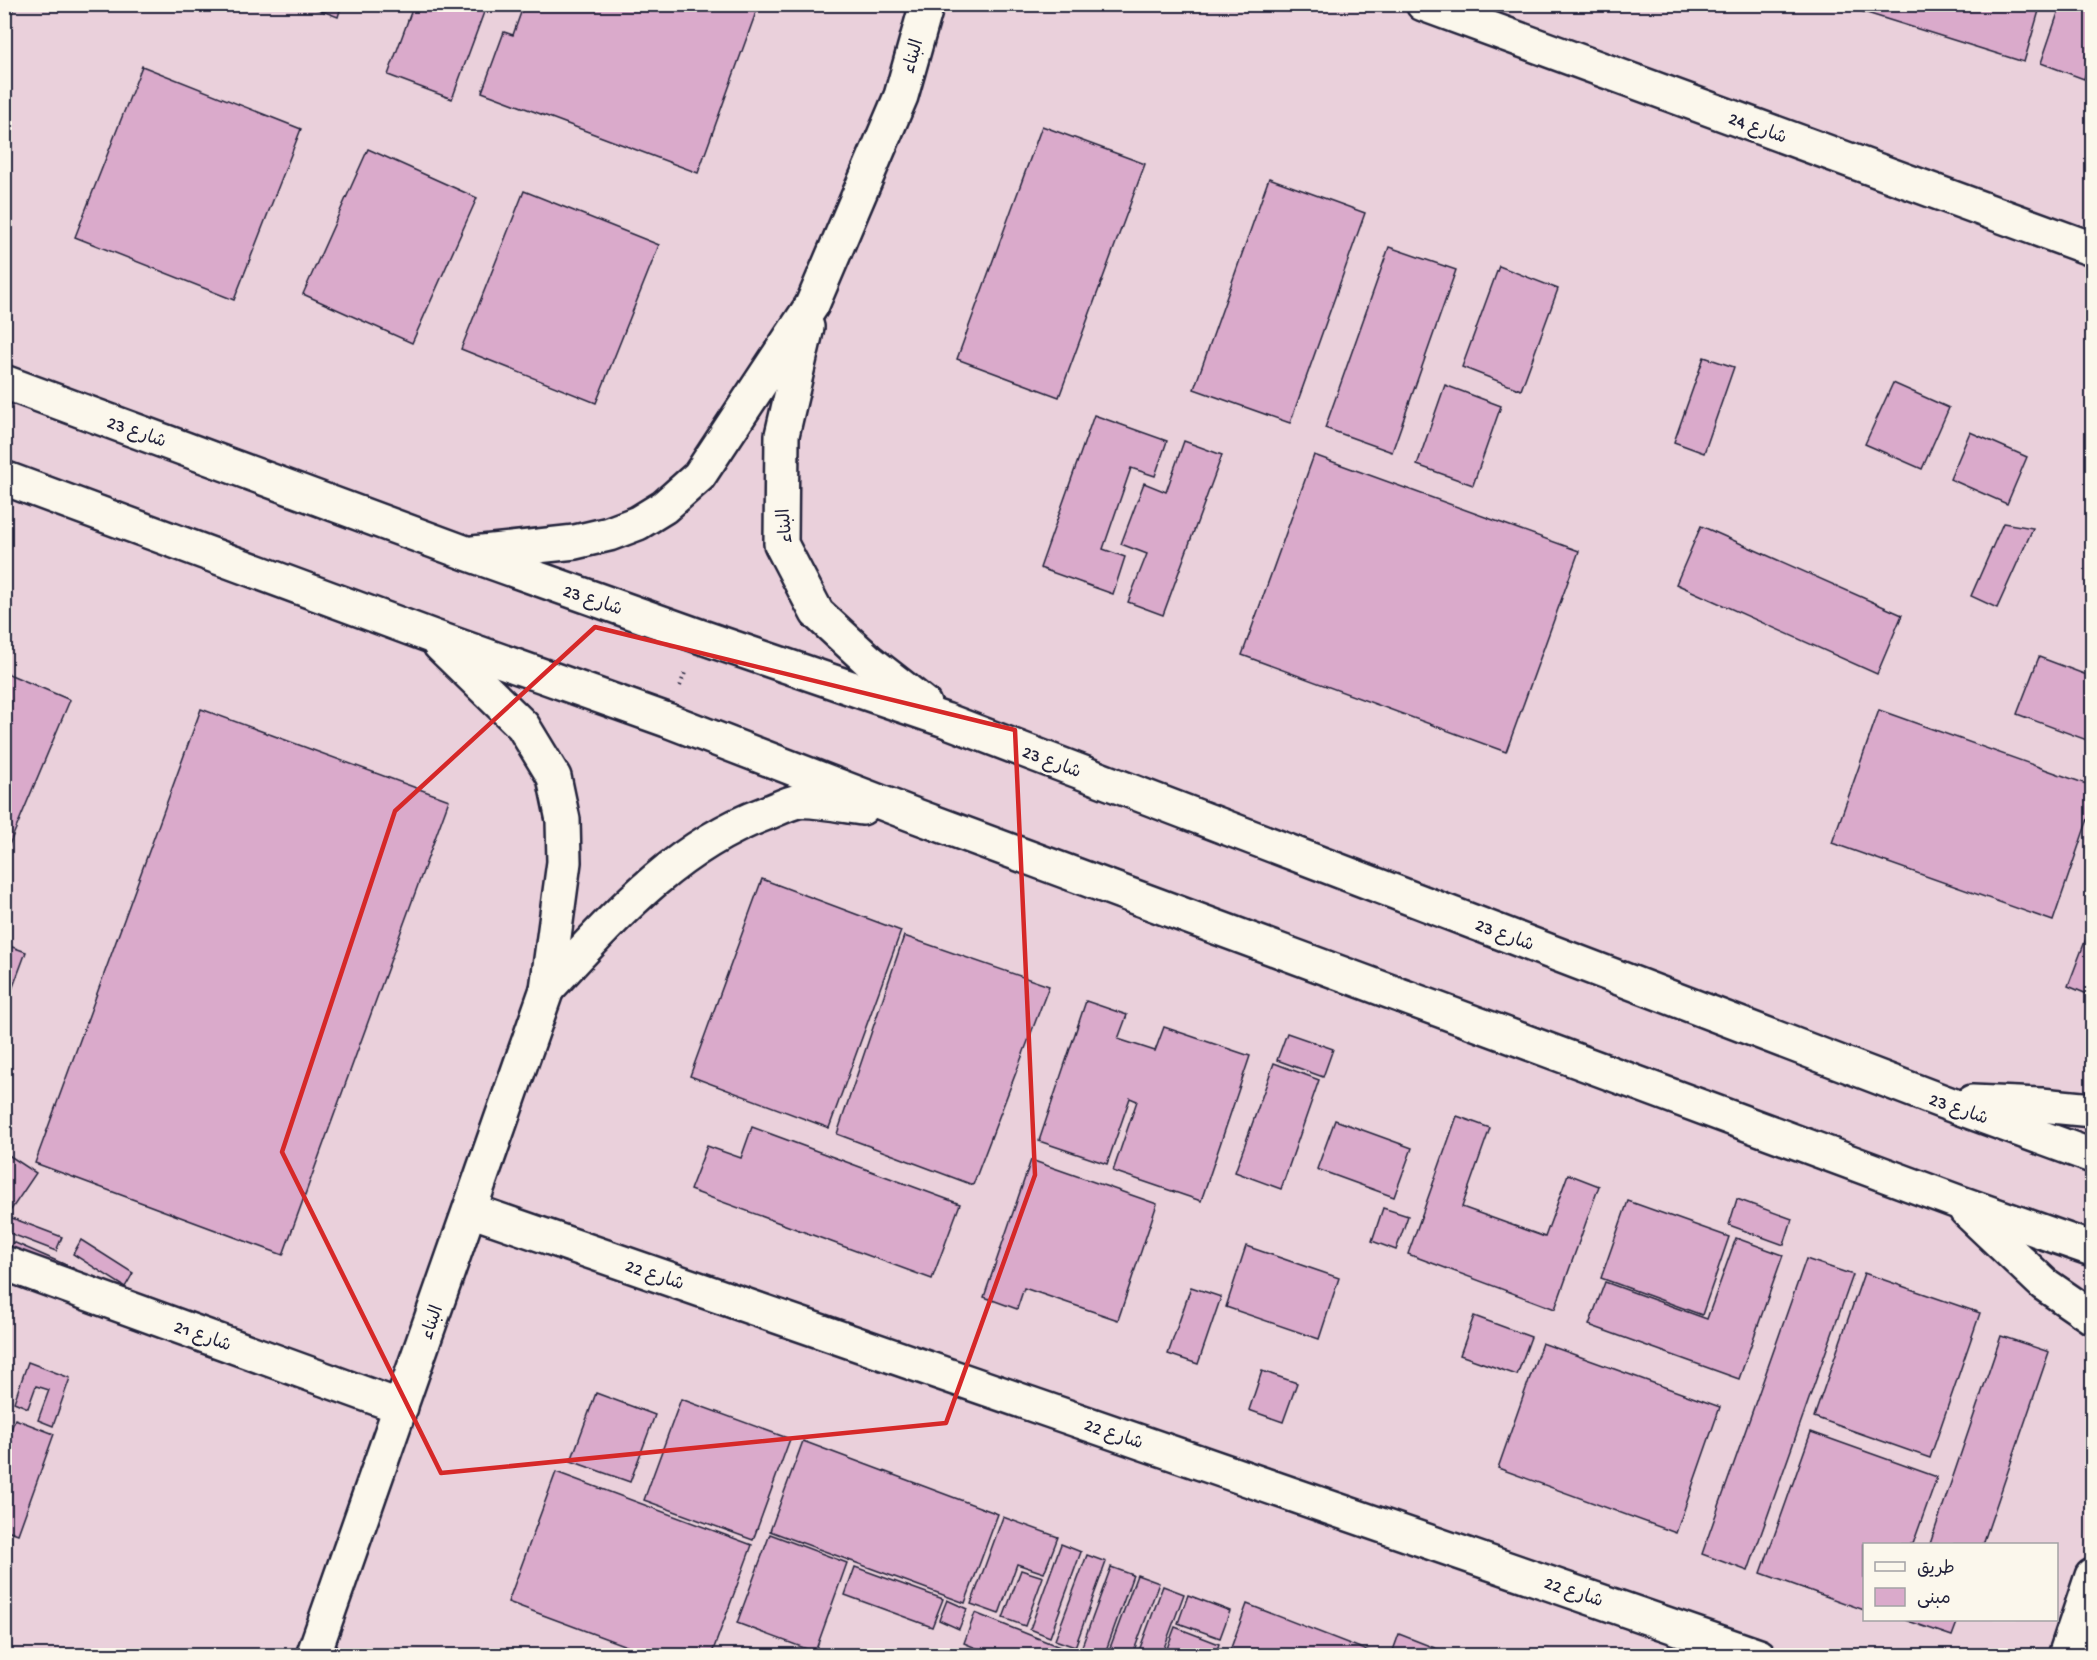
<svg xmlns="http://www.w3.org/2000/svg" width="2097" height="1660" font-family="'Gochi Hand','Playpen Sans Arabic',sans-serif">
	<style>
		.built { fill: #ead0db; fill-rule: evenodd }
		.building { fill: #daaacb; stroke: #22223b; stroke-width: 1.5 }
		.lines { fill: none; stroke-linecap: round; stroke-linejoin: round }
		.minor-casing { stroke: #22223b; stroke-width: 38 }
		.path { stroke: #22223b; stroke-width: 4; stroke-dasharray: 1.5 4.5; stroke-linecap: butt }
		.minor { stroke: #fbf7ec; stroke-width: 33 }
		.marked { fill: none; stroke: #d62828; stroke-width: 4.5; stroke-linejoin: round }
		.labels { text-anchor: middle; stroke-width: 4.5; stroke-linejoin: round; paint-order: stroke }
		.street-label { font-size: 18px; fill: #22223b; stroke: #fbf7ec }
	</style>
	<rect width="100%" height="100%" fill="#f1e0e2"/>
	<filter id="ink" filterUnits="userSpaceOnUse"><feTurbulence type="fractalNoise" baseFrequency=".0167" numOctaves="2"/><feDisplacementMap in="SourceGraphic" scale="12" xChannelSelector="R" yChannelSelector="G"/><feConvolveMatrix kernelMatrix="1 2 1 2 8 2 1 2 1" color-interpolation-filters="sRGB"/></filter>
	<g filter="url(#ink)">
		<path class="built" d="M5 5H2092V1655L5 1656ZM1864 1544H2056V1620H1864Z"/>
		<g class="building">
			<path d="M4 4H15L4 34Z"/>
			<path d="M304 4H342L338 17Z"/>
			<path d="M414 4H487L452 99 388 75Z"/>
			<path d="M524 4H759L698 173 482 92 504 32 513 35Z"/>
			<path d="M1838 4H2041L2024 62Z"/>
			<path d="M2061 4H2092V55L2084 79 2041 63Z"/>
			<path d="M142 66 301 129 234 300 75 237Z"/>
			<path d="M1042 126 1145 164 1059 397 957 359Z"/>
			<path d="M368 149 477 198 412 343 303 294Z"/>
			<path d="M1269 178 1365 213 1290 423 1194 389Z"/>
			<path d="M524 191 659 245 596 403 461 349Z"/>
			<path d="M1389 247 1456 270 1392 452 1325 428Z"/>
			<path d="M1499 266 1558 289 1521 390 1462 367Z"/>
			<path d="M1704 357 1734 367 1704 453 1674 442Z"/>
			<path d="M1893 383 1949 408 1922 469 1865 444Z"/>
			<path d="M1445 385 1501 406 1473 485 1417 465Z"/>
			<path d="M1094 415 1167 441 1155 476 1131 468 1103 549 1125 557 1113 594 1040 568Z"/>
			<path d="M1970 432 2027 457 2007 504 1950 479Z"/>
			<path d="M1184 441 1222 455 1163 615 1128 602 1147 554 1121 544 1144 483 1166 492Z"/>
			<path d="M1314 455 1579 551 1506 752 1242 655Z"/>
			<path d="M2003 523 2033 528 1997 608 1971 596Z"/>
			<path d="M1701 526 1902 615 1877 674 1676 584Z"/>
			<path d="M2039 657 2092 677V742L2017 714Z"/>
			<path d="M4 672 70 700 4 857Z"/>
			<path d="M201 709 449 800 283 1255 35 1163Z"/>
			<path d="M1879 710 2092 786V807L2053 921 1832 843Z"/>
			<path d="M762 879 901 931 829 1128 690 1076Z"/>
			<path d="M2092 923V996L2068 986Z"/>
			<path d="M904 936 1049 986 973 1185 837 1134Z"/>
			<path d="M4 944 26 952 4 1011Z"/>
			<path d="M1086 1001 1127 1015 1118 1039 1155 1051 1164 1027 1250 1056 1201 1201 1113 1171 1137 1101 1130 1098 1107 1164 1039 1141Z"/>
			<path d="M1287 1033 1333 1049 1323 1077 1277 1060Z"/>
			<path d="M1274 1063 1319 1080 1281 1189 1235 1172Z"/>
			<path d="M1457 1116 1490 1128 1462 1207 1545 1237 1568 1174 1599 1186 1555 1309 1408 1254Z"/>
			<path d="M1335 1120 1412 1148 1394 1197 1317 1169Z"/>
			<path d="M752 1127 960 1204 932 1279 690 1190 707 1146 741 1158Z"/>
			<path d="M4 1152 36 1173 11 1210 4 1205Z"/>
			<path d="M1031 1160 1157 1204 1118 1320 1024 1288 1017 1309 984 1297Z"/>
			<path d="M1737 1199 1792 1219 1784 1245 1729 1225Z"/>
			<path d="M1628 1201 1729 1237 1702 1315 1601 1278Z"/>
			<path d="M1383 1208 1408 1216 1396 1250 1372 1241Z"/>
			<path d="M4 1215 62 1237 56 1251 4 1231Z"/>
			<path d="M1736 1238 1783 1255 1739 1379 1589 1325 1605 1282 1707 1319Z"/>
			<path d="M81 1240 133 1273 125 1287 73 1254Z"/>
			<path d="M13 1242 73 1268 67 1281 7 1256Z"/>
			<path d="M1246 1246 1339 1278 1319 1339 1226 1307Z"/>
			<path d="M1806 1259 1853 1275 1748 1571 1702 1554Z"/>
			<path d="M1864 1273 1980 1313 1930 1458 1814 1417Z"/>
			<path d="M1191 1287 1221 1297 1198 1364 1168 1354Z"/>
			<path d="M1474 1316 1531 1337 1517 1375 1460 1355Z"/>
			<path d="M2001 1336 2049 1352 1983 1544H1930Z"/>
			<path d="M1542 1343 1720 1407 1676 1533 1498 1468Z"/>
			<path d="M28 1362 70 1378 53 1426 38 1420 49 1390 36 1386 28 1408 14 1402Z"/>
			<path d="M1262 1371 1297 1383 1283 1422 1249 1410Z"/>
			<path d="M596 1393 655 1415 630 1482 571 1461Z"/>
			<path d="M681 1399 790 1439 753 1540 644 1500Z"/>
			<path d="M15 1419 54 1434 18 1534 4 1529V1448Z"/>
			<path d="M1811 1432 1937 1477 1913 1544H1864V1610L1761 1573Z"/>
			<path d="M803 1441 998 1514 965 1603 770 1531Z"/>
			<path d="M556 1472 752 1545 711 1656H653L508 1602Z"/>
			<path d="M1003 1517 1058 1537 1044 1573 1017 1564 999 1614 971 1604Z"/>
			<path d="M770 1534 847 1563 815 1652 737 1623Z"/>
			<path d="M1061 1544 1081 1552 1050 1637 1030 1629Z"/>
			<path d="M1087 1555 1106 1562 1075 1647 1055 1640Z"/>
			<path d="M855 1567 943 1599 932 1627 845 1595Z"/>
			<path d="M1111 1567 1133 1575 1104 1656H1097L1081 1649Z"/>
			<path d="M1021 1570 1043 1577 1025 1626 1003 1618Z"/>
			<path d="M1137 1575 1159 1583 1132 1656H1107Z"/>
			<path d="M1163 1586 1184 1594 1161 1656H1137Z"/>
			<path d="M1188 1595 1230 1611 1220 1638 1178 1623Z"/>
			<path d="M947 1600 967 1609 959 1629 939 1620Z"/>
			<path d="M1247 1604 1381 1656H1228Z"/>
			<path d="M975 1613 1082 1656H995L964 1643Z"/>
			<path d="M1905 1620H1958L1952 1636Z"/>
			<path d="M1175 1627 1219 1644 1215 1656H1179L1166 1651Z"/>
			<path d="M1399 1634 1455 1656H1391Z"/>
		</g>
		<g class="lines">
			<g class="minor-casing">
				<g id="minor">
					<path d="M1423 4 2092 249"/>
					<path d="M807 327 782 435 781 544 817 613 869 661 924 704"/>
					<path d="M4 382 466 553 699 636 945 720 1941 1101 2092 1156"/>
					<path d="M4 478 431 636 667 720 911 814 1958 1202 2092 1249"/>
					<path d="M473 553 575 542 609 534 638 523 664 507 699 476 812 305 901 96 927 4"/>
					<path d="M547 989C612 920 673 848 764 814 775 810 786 804 798 801 811 799 847 806 862 808"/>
					<path d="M1972 1102 2041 1105 2092 1110"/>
					<path d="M470 1210 1759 1656"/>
					<path d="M1966 1210 2044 1284 2092 1317"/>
					<path d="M4 1263 401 1407"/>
					<path d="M313 1656 547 989 564 862 563 820 554 777 523 726 440 645"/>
					<path d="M2065 1656 2092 1576"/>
				</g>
			</g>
			<path class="path" d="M680 686 686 670"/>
			<use href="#minor" class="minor"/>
		</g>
	</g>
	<path class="marked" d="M595 627 1015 730 1035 1175 946 1423 441 1473 282 1152 395 811Z"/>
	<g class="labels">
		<g class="street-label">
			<text transform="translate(912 56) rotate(-74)" y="6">البناء</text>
			<text transform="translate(1758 127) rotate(20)" y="6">شارع 24</text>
			<text transform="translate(137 431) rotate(20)" y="6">شارع 23</text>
			<text transform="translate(784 526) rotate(-95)" y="6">البناء</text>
			<text transform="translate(593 599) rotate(19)" y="6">شارع 23</text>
			<text transform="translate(1052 761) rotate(21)" y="6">شارع 23</text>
			<text transform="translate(1505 934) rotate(21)" y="6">شارع 23</text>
			<text transform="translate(1959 1108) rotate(20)" y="6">شارع 23</text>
			<text transform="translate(655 1274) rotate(19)" y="6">شارع 22</text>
			<text transform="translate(431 1322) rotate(-71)" y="6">البناء</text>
			<text transform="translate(203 1335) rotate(20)" y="6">شارع 21</text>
			<text transform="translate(1114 1433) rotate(19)" y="6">شارع 22</text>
			<text transform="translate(1574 1591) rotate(19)" y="6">شارع 22</text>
		</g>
	</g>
	<rect width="2097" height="1660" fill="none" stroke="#fbf7ec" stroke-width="24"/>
	<rect x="12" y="12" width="2073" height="1636" fill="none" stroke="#22223b" stroke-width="2" filter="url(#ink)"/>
	<rect x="1863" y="1543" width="195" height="78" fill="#fbf7ec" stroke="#a4a2a5" stroke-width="1.5"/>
	<rect x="1875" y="1562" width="30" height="9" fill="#fbf7ec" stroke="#a4a2a5" stroke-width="1.5"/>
	<text x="1917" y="1573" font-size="18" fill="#22223b">طريق</text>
	<rect x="1875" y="1588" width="30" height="18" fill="#daaacb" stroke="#a4a2a5" stroke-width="1.5"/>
	<text x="1917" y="1603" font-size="18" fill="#22223b">مبنى</text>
</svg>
